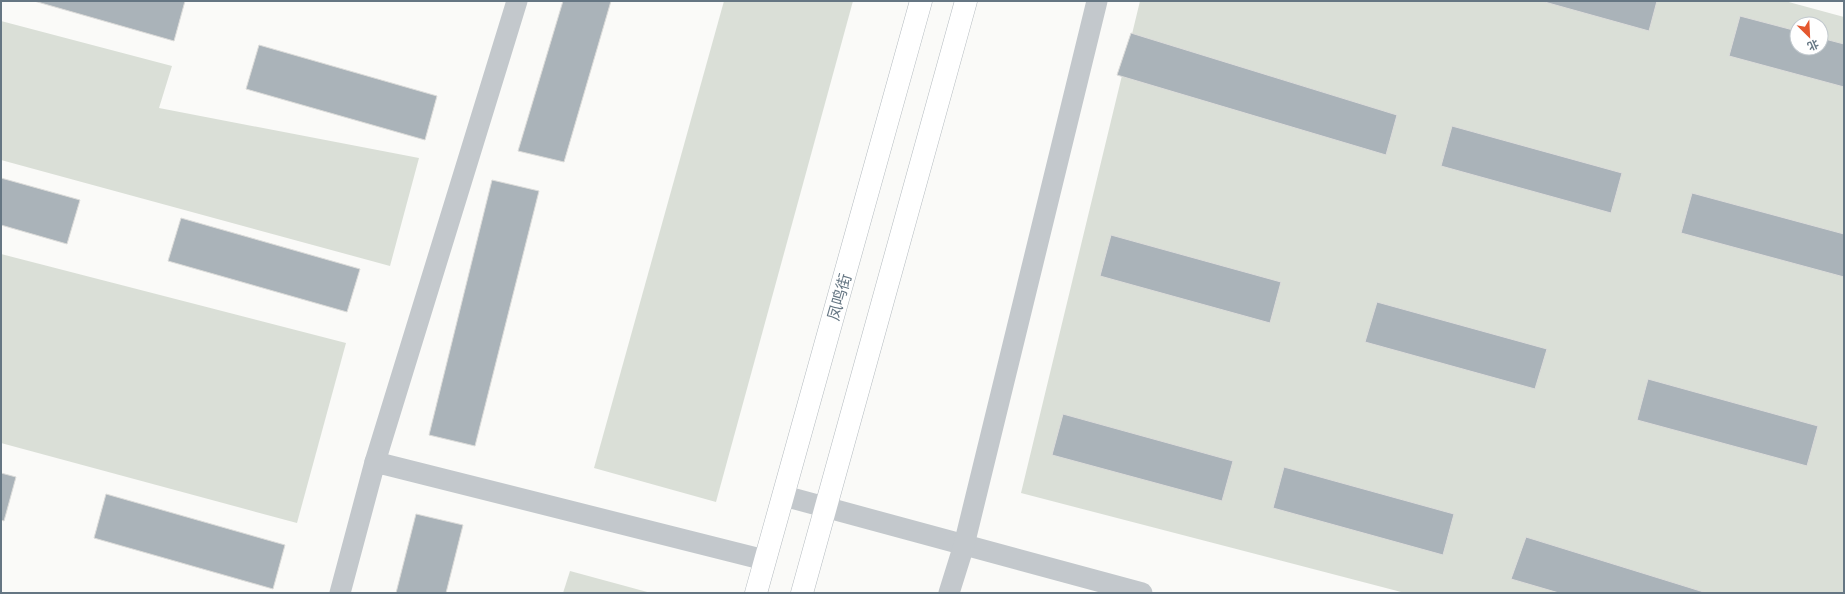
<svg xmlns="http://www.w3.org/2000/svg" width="1845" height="594" font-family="Jost,'Noto Sans SC',sans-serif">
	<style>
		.green { fill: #dadfd7; fill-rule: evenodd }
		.building { fill: #aab3b9; stroke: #dcdcda }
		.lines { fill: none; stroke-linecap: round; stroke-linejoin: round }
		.secondary-casing { stroke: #b3babf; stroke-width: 23 }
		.minor { stroke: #c3c8cc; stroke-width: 21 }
		.secondary { stroke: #fff; stroke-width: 22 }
		.labels { text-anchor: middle; stroke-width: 4; stroke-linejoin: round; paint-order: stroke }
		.street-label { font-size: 16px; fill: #657683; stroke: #fff }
	</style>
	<rect width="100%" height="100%" fill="#fafaf8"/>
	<g class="green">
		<path d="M724 1H853L716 502 594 468Z"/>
		<path d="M1140 1H1785L1844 17V593H1405L1021 493ZM1797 24H1821V48H1797Z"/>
		<path d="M1 21 172 66 159 108 419 158 390 266 1 160Z"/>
		<path d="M1 254 346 343 297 523 1 443Z"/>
		<path d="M570 571 651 593H563Z"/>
	</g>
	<g class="building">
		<path d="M34 1H185L174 41Z"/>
		<path d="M563 1H611L564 162 518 151Z"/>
		<path d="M1541 1H1657L1649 31Z"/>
		<path d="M1740 16 1797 31V48H1821V38L1844 44V87L1729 56Z"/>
		<path d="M1131 33 1397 115 1386 155 1117 75Z"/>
		<path d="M259 45 437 96 425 140 246 89Z"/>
		<path d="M1452 126 1622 173 1611 213 1441 166Z"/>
		<path d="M1 178 80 200 67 244 1 225Z"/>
		<path d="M492 180 539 191 475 446 429 435Z"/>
		<path d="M1692 193 1844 234V277L1681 233Z"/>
		<path d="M181 218 360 269 347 312 168 261Z"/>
		<path d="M1111 235 1281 282 1270 323 1100 276Z"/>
		<path d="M1377 302 1547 349 1535 389 1365 342Z"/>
		<path d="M1648 379 1818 426 1807 466 1637 420Z"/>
		<path d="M1063 414 1233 461 1222 501 1052 455Z"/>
		<path d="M1284 467 1454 514 1443 555 1273 508Z"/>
		<path d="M1 473 16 477 4 521 1 520Z"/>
		<path d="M106 494 285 545 273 589 94 538Z"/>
		<path d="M416 514 463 525 446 593H396Z"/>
		<path d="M1526 537 1707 593H1559L1511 579Z"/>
	</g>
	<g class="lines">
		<g class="secondary-casing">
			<g id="secondary">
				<path d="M756 593 921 1"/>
				<path d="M802 593 966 1"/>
			</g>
		</g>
		<g class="minor">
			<path d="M375 462 517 1"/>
			<path d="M784 496 1142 593"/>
			<path d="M340 593 375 462 765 560"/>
			<path d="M949 593 964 545 1097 1"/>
		</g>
		<use href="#secondary" class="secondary"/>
	</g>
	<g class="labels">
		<g class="street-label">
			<text transform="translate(839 297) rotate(-74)" y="6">凤鸣街</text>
		</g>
	</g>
	<rect width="1845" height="594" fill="none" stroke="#657683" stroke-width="4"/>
	<g transform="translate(1809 36) rotate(156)"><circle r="19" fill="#ffffff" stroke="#c1c8cd"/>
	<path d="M0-3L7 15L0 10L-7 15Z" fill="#e4572e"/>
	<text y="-6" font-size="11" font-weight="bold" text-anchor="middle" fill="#657683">北</text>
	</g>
</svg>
